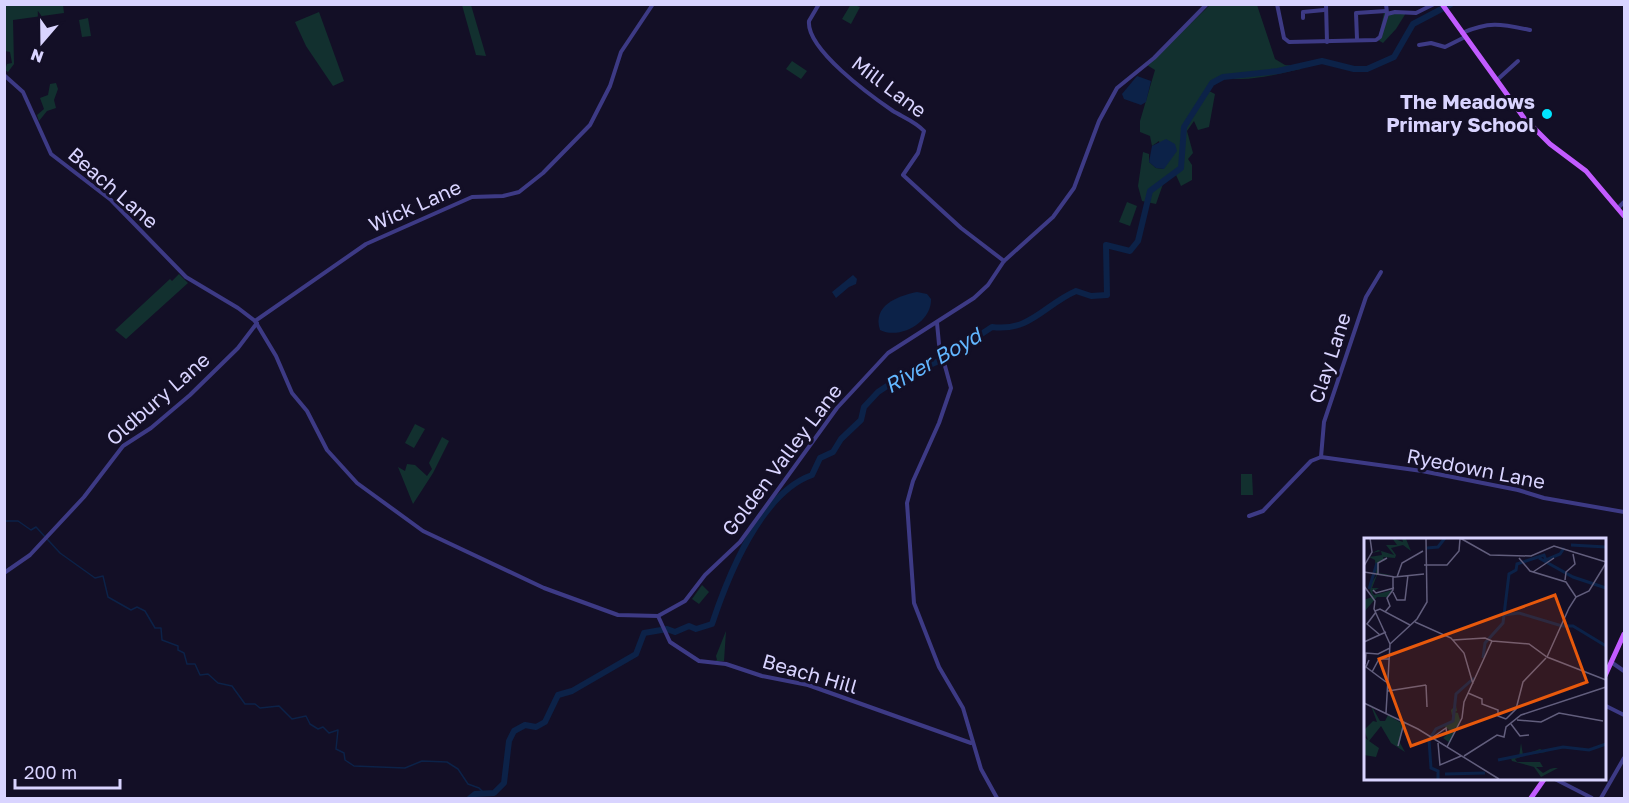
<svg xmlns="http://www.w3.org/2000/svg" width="1629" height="803" font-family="'Golos Text',sans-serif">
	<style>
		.green { fill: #12302f }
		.water { fill: #0c2248 }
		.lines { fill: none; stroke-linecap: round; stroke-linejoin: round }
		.stream { stroke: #0c2248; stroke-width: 1.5 }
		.river { stroke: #0c2248; stroke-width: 6 }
		.minor { stroke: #3d3a85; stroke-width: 4 }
		.major { stroke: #c25bff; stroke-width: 5 }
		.poi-dot { fill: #00e5ff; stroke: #130f26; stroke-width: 2 }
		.labels { text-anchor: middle; stroke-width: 6; stroke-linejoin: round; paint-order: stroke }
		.street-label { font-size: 20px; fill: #d9d4ff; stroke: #130f26 }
		.poi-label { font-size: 20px; font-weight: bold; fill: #d9d4ff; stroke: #130f26; text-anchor: end }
		.water-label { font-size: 21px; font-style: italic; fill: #62b6ff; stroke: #130f26 }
		.inset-river { fill: none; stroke: #0c2248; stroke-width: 3 }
		.inset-road { fill: none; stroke: #625e7d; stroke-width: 1.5 }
		.view { fill: #e8590c; fill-opacity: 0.15; stroke: #e8590c; stroke-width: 3 }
		.inset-edge { fill: none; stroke: #d9d4ff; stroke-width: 3 }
	</style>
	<rect width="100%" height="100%" fill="#130f26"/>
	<g class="green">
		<path d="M5 4 63 5 64 13 13 20 14 64 8 72 5 70 7 64 12 63 10 52 5 51Z"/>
		<path d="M851 4 860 7 851 24 842 19Z"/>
		<path d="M462 5H471L486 56 476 55Z"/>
		<path d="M1210 5H1257L1275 59 1285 65 1301 66V69C1277 74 1247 83 1223 77L1213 83 1209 91 1215 94 1209 127 1198 130 1194 121 1187 131 1193 153 1188 159 1192 165V180L1181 186 1176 175 1163 184 1156 204 1142 201 1138 186 1143 152 1149 154V162L1156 168 1164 169 1159 141 1152 146 1150 136 1140 132V121L1155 70 1147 65Z"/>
		<path d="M1389 11 1406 13 1396 29 1383 43 1378 40 1384 13Z"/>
		<path d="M319 12 344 81 333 86 306 46 295 22Z"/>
		<path d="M88 18 91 36 82 37 79 20Z"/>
		<path d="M792 61 807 71 801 79 786 69Z"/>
		<path d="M56 83 58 89 54 100 56 108 47 111 39 121 37 115 44 109 40 98 48 95 50 84Z"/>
		<path d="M1127 202 1137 206 1130 226 1119 222Z"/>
		<path d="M179 274 188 283 126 339 115 330 170 279 172 281Z"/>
		<path d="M415 424 425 429 414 448 405 443Z"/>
		<path d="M442 437 449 441 433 473 413 504 398 467 405 471 407 464 415 465 427 476 432 469 429 463Z"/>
		<path d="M1241 474H1252L1253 495H1241Z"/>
		<path d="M702 585 709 592 699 604 692 599Z"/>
		<path d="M726 631 724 661H715L717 660 716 656Z"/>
	</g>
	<g class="water">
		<path d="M1137 76 1151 81 1146 102 1141 105 1124 99 1122 94Z"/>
		<path d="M1166 139 1175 144 1177 151 1164 169 1156 168 1149 162 1152 146Z"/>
		<path d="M853 275 857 279 856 284 849 287 836 298 832 292Z"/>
		<path d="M917 292 927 294 931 299C932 322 900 340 880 330 872 306 897 296 917 292Z"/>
	</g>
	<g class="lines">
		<path class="stream" d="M4 521H18L31 530 36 527 60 553 95 578 103 576 108 597 131 610 137 607 145 611 155 628H161L162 640 178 646V650L184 653 187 664H195L200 675 208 674 218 683 232 686 245 704H255L260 708 279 706 292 719 306 716 310 724 318 729 323 727 329 733 338 730 336 749 344 753 345 760 354 766 405 768 422 761 447 762 458 769 468 784 479 788 484 793"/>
		<path class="river" d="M470 798 475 794 494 793 504 783 509 741 514 731 525 725 536 727 545 722 558 695 572 691 636 654 644 633 667 629 675 632 689 626 696 629 712 624C728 576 761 493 812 475L820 458 833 452 841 439 861 420 864 407 878 392 893 382 945 358 992 327C1030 332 1044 305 1076 291L1091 296 1107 295 1106 245 1130 251 1138 241 1150 191 1181 168 1184 127 1212 83 1223 77 1278 71 1322 61 1354 69H1367L1394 57 1413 24 1451 4"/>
		<g class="minor">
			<path d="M819 4 809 21C806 49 871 96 893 111 903 117 916 122 924 131L918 153 903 175 961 228 1004 261"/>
			<path d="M1277 4 1284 38 1289 42 1376 40 1380 37 1387 14 1395 12 1416 13 1434 4"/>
			<path d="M1326 4 1327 42"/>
			<path d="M1386 4 1387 13"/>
			<path d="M1303 18V12L1324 10"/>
			<path d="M1462 33C1490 21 1501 24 1530 30"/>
			<path d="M1357 39 1356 13 1386 11"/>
			<path d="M1419 45 1431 43 1445 47 1465 37"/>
			<path d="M4 75 23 92 51 154 111 200 186 277 238 308 255 321 276 356 292 393 307 411 327 450 357 483 423 531 544 588 618 615 658 616"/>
			<path d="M1497 80 1518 61"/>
			<path d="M1618 208 1624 202"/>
			<path d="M255 321 366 244 472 197 503 196 519 192 543 173 590 125 610 86 621 52 653 4"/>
			<path d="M937 323 939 344 951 388 939 423 913 481 907 503 914 603 939 667 963 708 981 769 997 798"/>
			<path d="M1321 457 1324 422 1366 297 1381 272"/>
			<path d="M1249 516 1263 511 1311 461 1321 457 1422 471 1518 490 1544 498 1624 512"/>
			<path d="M4 573 30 555 84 497 123 446 151 428 190 395 238 348 257 323"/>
			<path d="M658 616 685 601 705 575 740 542 837 408 888 353 974 298 988 285 1004 261 1053 217 1074 188 1099 121 1117 88 1154 58 1207 4"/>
			<path d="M658 616 670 642 699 661 726 664 762 676 808 685 971 743"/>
			<path d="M1611 662 1624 671"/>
			<path d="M1604 705 1624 715"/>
			<path d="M1553 778 1592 798"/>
			<path d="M1601 798 1624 758"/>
		</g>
		<g class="major">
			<path d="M1442 4 1524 118 1550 144 1586 171 1624 216"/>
			<path d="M1604 678 1624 634"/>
			<path d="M1531 798 1545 778"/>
		</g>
	</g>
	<circle class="poi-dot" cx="1547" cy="114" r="6"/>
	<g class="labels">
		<g class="street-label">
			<text transform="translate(889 87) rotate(37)" y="7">Mill Lane</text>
			<text transform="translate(113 188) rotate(41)" y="7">Beach Lane</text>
			<text transform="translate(415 206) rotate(-24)" y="7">Wick Lane</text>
			<text transform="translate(1330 358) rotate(-72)" y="7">Clay Lane</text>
			<text transform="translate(158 399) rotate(-41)" y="7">Oldbury Lane</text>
			<text transform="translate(782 460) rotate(-53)" y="7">Golden Valley Lane</text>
			<text transform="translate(1476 469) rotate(11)" y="7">Ryedown Lane</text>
			<text transform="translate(810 674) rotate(16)" y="7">Beach Hill</text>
		</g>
		<g class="poi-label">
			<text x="1535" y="109">The Meadows<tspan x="1535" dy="23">Primary School</tspan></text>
		</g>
		<g class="water-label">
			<text transform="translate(933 361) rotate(-30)" y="7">River Boyd</text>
		</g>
	</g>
	<g transform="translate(1364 538)">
		<rect width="242" height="242" fill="#130f26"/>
		<path d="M28 0 39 4 38 0 42 1 47 13 39 7 27 10 32 17 31 20 19 19 21 23H15L14 35 27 37H13L8 50H15L8 54 10 57 29 52 23 59H13L0 74V62L8 59 5 49 12 38 11 22 5 19 18 17 17 13 8 15 14 12 30 17 22 7H33ZM6 165 16 183H21L24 177 39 186 36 205 41 214 27 205 17 188 5 203 15 210 12 219 0 217V199L4 202 0 192 9 183 13 184ZM92 167 93 173 90 174 94 175 96 182 86 205 79 200 87 193 80 188 89 183 87 172ZM157 205 159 217 176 211 182 214 162 217 151 221 153 224H176L179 229H172L179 235 186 231 190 230H194L177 239 170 229 148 223 146 218 155 219Z" fill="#12302f"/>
		<path class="inset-river" d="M207 7 242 9M63 10 74 9 81 0M175 20 209 39 242 50M5 51 13 25M139 77 155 75 198 88H209L242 108M119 120 121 105 139 85 145 36 152 32 153 26 180 17 182 22 196 16 200 10M134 222 199 209 225 212 242 206M81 236 121 235M74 241V233L67 230 65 202 72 191 89 183 92 156 110 140"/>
		<path class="inset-road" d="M96 0 126 17 167 18 190 8 242 24M155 20 166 33 202 44 212 59M60 27H83L95 13 96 1M0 28 8 14 6 0M0 34 31 39 60 36M169 34 190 20M14 36V25L23 20M33 39 38 25 59 13M201 42 202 34 211 26 209 16M0 48 11 63 10 71 26 106M9 52 12 55 30 50M29 54 33 62H41L44 37M11 73 16 71 46 87M12 74 3 86 16 97M21 74 26 68 23 60 29 52V38M51 84 87 100 100 115 109 146M89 102 121 100 128 103M128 103 165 106 183 119 242 142M0 104 22 94M183 119 205 70 212 59 225 53 242 25M5 122 2 129 22 144M1 126 2 115 14 116 26 110M8 134 15 121H25M62 147 63 169M24 153 62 147M104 155 118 161V166L134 172V178L142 181M0 165 54 191 135 241M22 175 26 106 53 81 63 64 62 0M142 181 152 171 159 144 182 120M153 182 177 184 195 175 239 183M147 186 156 198 165 197M69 199 82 190 83 196M74 205 76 227 97 218M34 208 40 185M83 209 98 180 100 164 128 103M100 218 133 197 140 199 142 189 157 177 242 149"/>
		<path class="view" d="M191 57 223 144 47 208 15 121Z"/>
		<rect width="242" height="242" class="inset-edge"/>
	</g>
	<rect width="1629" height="803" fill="none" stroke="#d9d4ff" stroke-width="12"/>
	<g transform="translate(42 42) rotate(200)" stroke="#130f26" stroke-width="4.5" paint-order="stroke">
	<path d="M0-4.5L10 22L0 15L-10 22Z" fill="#d9d4ff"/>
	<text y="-9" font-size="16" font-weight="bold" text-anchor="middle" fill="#d9d4ff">N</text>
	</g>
	<path d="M15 779v9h105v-9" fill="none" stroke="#d9d4ff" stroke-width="3"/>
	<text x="24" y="779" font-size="18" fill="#d9d4ff" stroke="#130f26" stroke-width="4.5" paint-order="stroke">200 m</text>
</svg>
